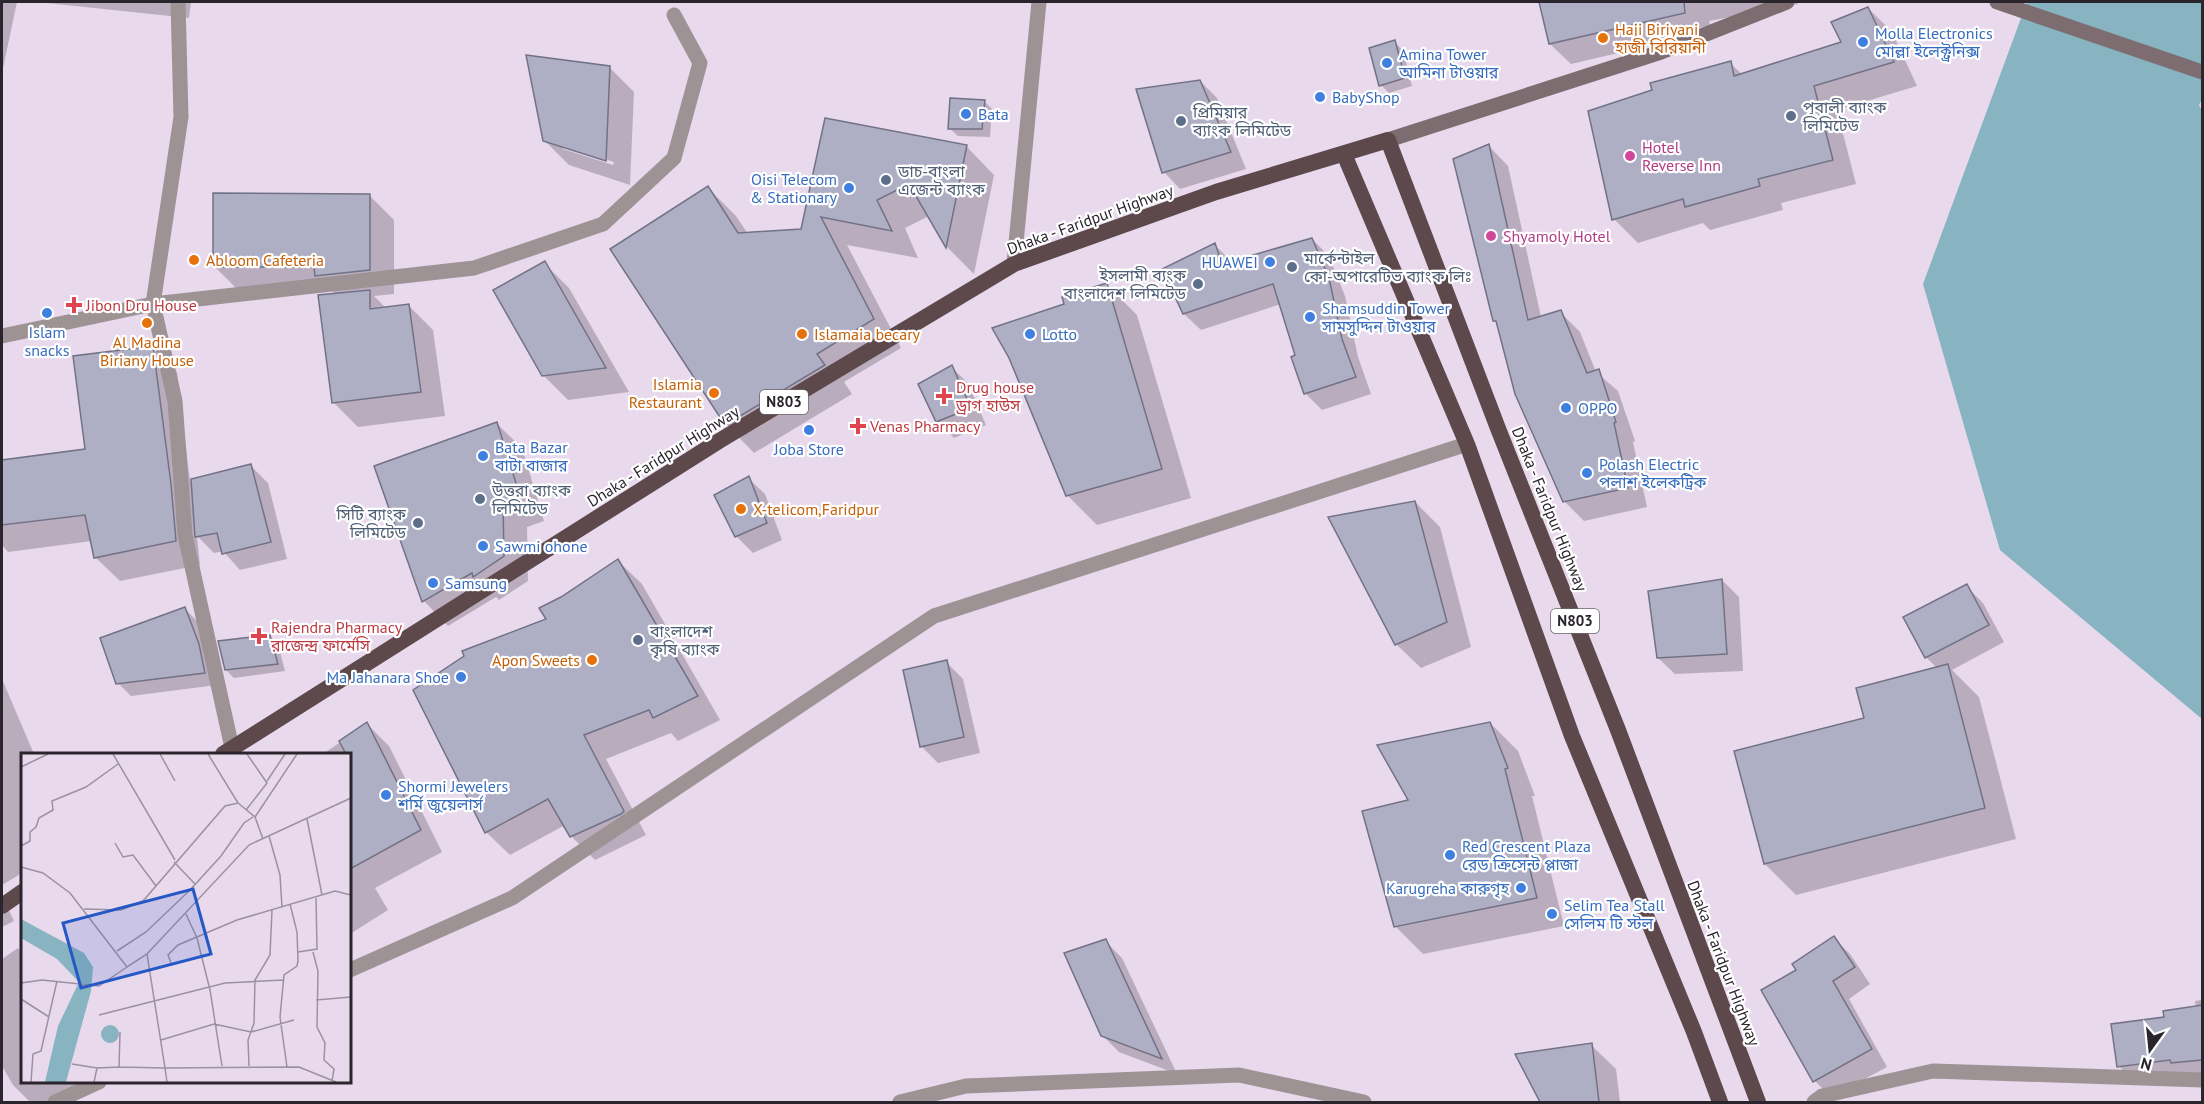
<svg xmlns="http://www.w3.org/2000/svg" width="2204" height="1104" font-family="'PT Sans','Noto Sans Bengali',sans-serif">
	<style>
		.water { fill: #88b3c0 }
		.shadow { fill: #0003; fill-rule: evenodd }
		.building { fill: #aeaec4; stroke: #727186; stroke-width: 1.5 }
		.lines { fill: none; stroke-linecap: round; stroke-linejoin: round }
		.service { stroke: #9d9294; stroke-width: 15 }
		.minor { stroke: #9d9294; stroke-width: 15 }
		.secondary { stroke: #7d6d70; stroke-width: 15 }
		.trunk { stroke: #5d484c; stroke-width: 16 }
		.food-dot { fill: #e8710a; stroke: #fff; stroke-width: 2 }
		.shop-dot { fill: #3f7fe0; stroke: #fff; stroke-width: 2 }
		.service-dot { fill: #5c6f8a; stroke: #fff; stroke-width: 2 }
		.hotel-dot { fill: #d1479c; stroke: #fff; stroke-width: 2 }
		.health-dot { fill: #e0444e; stroke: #fff; stroke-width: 2 }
		.labels { text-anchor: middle; stroke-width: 4.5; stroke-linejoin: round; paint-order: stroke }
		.shield { fill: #fff; stroke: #6a666b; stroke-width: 1.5 }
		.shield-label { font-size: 15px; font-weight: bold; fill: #2a252c }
		.food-label { font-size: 16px; fill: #c56008; stroke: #fff; text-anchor: start }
		.shop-label { font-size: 16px; fill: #366cbe; stroke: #fff; text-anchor: start }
		.service-label { font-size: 16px; fill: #4e5e75; stroke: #fff; text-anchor: start }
		.hotel-label { font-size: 16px; fill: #b23c85; stroke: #fff; text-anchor: start }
		.street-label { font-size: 16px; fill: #2a252c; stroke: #fff }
		.health-label { font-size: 16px; fill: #be3a42; stroke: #fff; text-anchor: start }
		.inset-road { fill: none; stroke: #9c91a0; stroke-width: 1.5 }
		.view { fill: #2458c5; fill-opacity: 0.15; stroke: #2458c5; stroke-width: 3 }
		.inset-edge { fill: none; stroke: #2a252c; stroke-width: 3 }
	</style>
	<rect width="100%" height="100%" fill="#e8d9ed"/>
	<path class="water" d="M2027 2H2202V99L2199 105 2202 111V719L2000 550 1923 284Z"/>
	<g class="shadow">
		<path d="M2 2H17L2 73Z"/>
		<path d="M37 2H191L189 18Z"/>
		<path d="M1541 2H1797L1798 4 1709 21 1710 25 1660 39 1661 43 1571 64 1550 44Z"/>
		<path d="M1868 8 1892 32 1917 86 1837 110 1856 184 1781 203 1783 210 1710 230 1703 223 1638 243 1614 219 1730 63 1743 75 1843 43Z"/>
		<path d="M1394 42 1403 50 1412 86 1389 93 1381 85Z"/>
		<path d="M609 67 634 92 630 185 569 165 544 140ZM563 146 614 162 613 165 563 149Z"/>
		<path d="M1200 81 1217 98 1246 169 1180 189 1164 172Z"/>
		<path d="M984 101 992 109 990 137 958 136 949 128Z"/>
		<path d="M826 120 966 146 994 175 974 274 947 247 929 216 905 228 918 258 847 245 901 348 844 382 852 394 754 453 726 424 708 188 736 216 748 234 802 231Z"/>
		<path d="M1489 146 1508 166 1541 317 1560 312 1580 332 1596 372 1618 391 1635 441 1633 442 1647 507 1584 521 1564 501 1498 324 1495 321Z"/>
		<path d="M369 195 394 220V294L374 296 387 309 409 306 433 330 445 416 358 427 333 402 336 295 332 291H239L214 266Z"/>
		<path d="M1312 239 1329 256 1345 296 1358 357 1371 394 1322 410 1305 393 1297 356 1281 304 1201 330 1184 314 1215 245 1232 262Z"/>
		<path d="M544 263 569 288 629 392 568 400 543 375Z"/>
		<path d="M1107 285 1137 315 1191 498 1097 525 1067 495 1066 305Z"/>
		<path d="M152 348 177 372 190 481 251 466 268 483 287 559 240 570 223 551 214 553 197 536 200 565 120 581 95 557 92 541 8 552 2 545V461L87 451Z"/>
		<path d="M951 367 968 383 986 425 954 438 937 421Z"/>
		<path d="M497 424 522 448 544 521 527 527 528 581 499 600 496 597 448 626 424 601 376 467Z"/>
		<path d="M748 478 765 494 782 540 753 553 736 536Z"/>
		<path d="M1415 502 1440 527 1471 647 1421 668 1396 644Z"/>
		<path d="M618 561 642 584 720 720 678 741 671 733 606 759 646 835 595 860 571 836 565 825 510 855 486 832 548 620 562 598Z"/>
		<path d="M1722 580 1739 597 1743 671 1675 674 1658 658Z"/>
		<path d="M1966 586 1983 603 2004 642 1952 670 1979 697 2016 839 1796 895 1765 864 1866 719 1937 668 1926 657 1905 618Z"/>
		<path d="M185 609 198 622 217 685 131 696 118 683Z"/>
		<path d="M270 636 278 644 285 671 234 678 226 670Z"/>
		<path d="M946 662 963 679 980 753 938 763 921 746Z"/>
		<path d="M2 679 34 754H22V873L2 885Z"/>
		<path d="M1490 723 1518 751 1535 796H1532L1564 926 1423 954 1395 926 1410 801Z"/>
		<path d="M367 724 389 746 442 852 375 888 388 910 350 934V754H323Z"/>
		<path d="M2 896 14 921 2 927Z"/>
		<path d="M1833 938 1850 954 1870 984 1849 999 1887 1067 1831 1097 1815 1081 1798 971Z"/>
		<path d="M1105 941 1122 958 1177 1074 1119 1052 1102 1035Z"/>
		<path d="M18 948 22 953V1082H86L50 1102H30L13 1085 2 1066V959Z"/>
		<path d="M2202 1000V1079L2134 1082 2119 1066 2166 1018 2196 1008 2195 1001Z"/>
		<path d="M1591 1045 1616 1069 1620 1102H1542L1517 1055Z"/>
	</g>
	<g class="building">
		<path d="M1539 2H1684L1685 13 1549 44Z"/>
		<path d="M1868 7 1894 62 1814 86 1833 160 1758 179 1760 186 1685 207 1683 199 1612 220 1588 111 1652 90 1650 83 1731 61 1734 76 1841 42 1831 22Z"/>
		<path d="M1395 40 1405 78 1379 86 1369 48Z"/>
		<path d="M526 55 610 66 606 161 543 141Z"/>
		<path d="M1200 80 1231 152 1162 173 1136 89Z"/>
		<path d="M950 98 985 100 982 129H948Z"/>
		<path d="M825 118 967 145 946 248 909 184 877 200 892 231 821 217 874 319 817 354 825 365 725 425 610 249 708 186 738 233 801 229Z"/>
		<path d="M1489 144 1528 320 1561 310 1587 373 1599 369 1616 422 1614 423 1628 488 1563 502 1515 394 1496 321H1493L1453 159Z"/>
		<path d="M213 193 370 194V270L315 276 314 267H213Z"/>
		<path d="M1312 238 1329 278 1342 339 1356 377 1304 394 1291 357 1295 355 1273 284 1183 314 1162 269 1215 243 1222 264Z"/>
		<path d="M545 261 606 368 542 376 493 290Z"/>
		<path d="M1107 283 1162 469 1066 496 1009 358 992 328 1064 304 1062 297Z"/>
		<path d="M370 290V309L409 304 421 392 332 403 318 295Z"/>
		<path d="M153 346 171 484 176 541 94 558 85 515 2 525V460L85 449 73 356Z"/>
		<path d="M952 365 971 408 936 422 918 384Z"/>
		<path d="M497 422 520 496 503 503 504 556 473 577 472 573 422 602 374 466Z"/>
		<path d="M251 464 271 542 222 554 217 533 195 537 191 479Z"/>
		<path d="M749 476 767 523 735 537 714 495Z"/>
		<path d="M1415 501 1447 622 1395 645 1328 517Z"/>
		<path d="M618 559 698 696 653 718 649 710 584 735 624 811 621 814 570 837 548 799 485 833 413 690 464 656 462 651 546 619 539 608 561 597Z"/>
		<path d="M1722 579 1727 654 1657 658 1648 591Z"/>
		<path d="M1967 584 1989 625 1925 658 1903 617Z"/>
		<path d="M185 607 199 644 205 673 116 684 100 638Z"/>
		<path d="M270 635 278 664 225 670 218 641Z"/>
		<path d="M947 660 964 737 920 747 903 670Z"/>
		<path d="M1948 664 1985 808 1764 864 1734 751 1864 718 1856 688Z"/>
		<path d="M367 722 421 830 350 869V754H346L339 741Z"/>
		<path d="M1490 722 1508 768 1505 769 1537 898 1394 927 1362 811 1408 800 1377 745Z"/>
		<path d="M1834 936 1855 967 1833 981 1872 1049 1813 1082 1761 990 1796 970 1792 964Z"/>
		<path d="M1106 939 1162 1059 1101 1036 1064 953Z"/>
		<path d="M2202 1005V1060L2171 1063 2170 1060 2117 1067 2111 1024 2164 1017 2163 1011Z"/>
		<path d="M1592 1043 1599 1102H1540L1515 1054Z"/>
	</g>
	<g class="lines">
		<path class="service" d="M1814 1102 1822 1096 1933 1071 2202 1080"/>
		<g class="minor">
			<path d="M178 2 181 117 153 304 175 401 185 535 232 748"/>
			<path d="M1014 264 1039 2"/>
			<path d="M2 336 153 304 474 268 603 224 674 158 700 63 674 15"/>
			<path d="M350 970 512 898 934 616 1467 444"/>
			<path d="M55 1102 99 1082"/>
			<path d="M900 1102 966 1086 1239 1075 1364 1102"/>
		</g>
		<g class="secondary">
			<path d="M1997 2 2202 72"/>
			<path d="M1388 140 1661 52 1787 2"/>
		</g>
		<g class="trunk">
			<path d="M1344 154 1467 444 1572 736 1694 1032 1720 1102"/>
			<path d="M223 754 719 441 1014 264 1216 192 1388 140 1499 431 1618 730 1758 1102"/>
			<path d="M2 906 22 892"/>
		</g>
	</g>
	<g class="food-dot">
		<circle cx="1603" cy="38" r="6"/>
		<circle cx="194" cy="260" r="6"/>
		<circle cx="147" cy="323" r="6"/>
		<circle cx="802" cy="334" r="6"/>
		<circle cx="714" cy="393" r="6"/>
		<circle cx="741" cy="509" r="6"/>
		<circle cx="592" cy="660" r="6"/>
	</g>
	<g class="shop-dot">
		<circle cx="1863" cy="42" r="6"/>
		<circle cx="1387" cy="63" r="6"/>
		<circle cx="1320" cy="97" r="6"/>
		<circle cx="966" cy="114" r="6"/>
		<circle cx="849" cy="188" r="6"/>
		<circle cx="1270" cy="262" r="6"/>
		<circle cx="47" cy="313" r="6"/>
		<circle cx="1310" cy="317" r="6"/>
		<circle cx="1030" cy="334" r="6"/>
		<circle cx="1566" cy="408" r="6"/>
		<circle cx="809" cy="430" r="6"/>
		<circle cx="483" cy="456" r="6"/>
		<circle cx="1587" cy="473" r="6"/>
		<circle cx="483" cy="546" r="6"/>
		<circle cx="433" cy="583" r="6"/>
		<circle cx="461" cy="677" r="6"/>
		<circle cx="386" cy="795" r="6"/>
		<circle cx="1450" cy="855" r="6"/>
		<circle cx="1521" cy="888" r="6"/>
		<circle cx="1552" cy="914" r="6"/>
	</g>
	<g class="service-dot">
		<circle cx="1791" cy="116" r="6"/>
		<circle cx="1181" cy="121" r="6"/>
		<circle cx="886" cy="180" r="6"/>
		<circle cx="1292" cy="267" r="6"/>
		<circle cx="1198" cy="284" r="6"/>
		<circle cx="480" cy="499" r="6"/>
		<circle cx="418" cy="523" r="6"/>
		<circle cx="638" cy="640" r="6"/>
	</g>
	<g class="hotel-dot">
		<circle cx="1630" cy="156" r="6"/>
		<circle cx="1491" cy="236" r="6"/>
	</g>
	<g class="health-dot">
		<path d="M71 296h6v6h6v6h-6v6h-6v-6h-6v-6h6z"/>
		<path d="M941 387h6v6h6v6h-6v6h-6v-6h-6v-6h6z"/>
		<path d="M855 417h6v6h6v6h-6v6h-6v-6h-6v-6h6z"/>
		<path d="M256 627h6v6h6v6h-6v6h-6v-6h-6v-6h6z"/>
	</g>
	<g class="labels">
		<g class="shield">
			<rect x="760" y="390" width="48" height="24" rx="4.5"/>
			<rect x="1551" y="609" width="48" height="24" rx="4.5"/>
		</g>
		<g class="shield-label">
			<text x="784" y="407">N803</text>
			<text x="1575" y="626">N803</text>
		</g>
		<g class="food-label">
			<text x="1615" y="35">Haji Biriyani<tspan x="1615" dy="18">হাজী বিরিয়ানী</tspan></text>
			<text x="206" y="266">Abloom Cafeteria</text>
			<text x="814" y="340">Islamaia becary</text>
			<text x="147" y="348" text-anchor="middle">Al Madina<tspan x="147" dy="18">Biriany House</tspan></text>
			<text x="702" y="390" text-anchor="end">Islamia<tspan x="702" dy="18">Restaurant</tspan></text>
			<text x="753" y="515">X-telicom,Faridpur</text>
			<text x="580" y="666" text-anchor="end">Apon Sweets</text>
		</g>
		<g class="shop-label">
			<text x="1875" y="39">Molla Electronics<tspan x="1875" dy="18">মোল্লা ইলেক্ট্রনিক্স</tspan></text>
			<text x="1399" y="60">Amina Tower<tspan x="1399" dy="18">আমিনা টাওয়ার</tspan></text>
			<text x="1332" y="103">BabyShop</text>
			<text x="978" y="120">Bata</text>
			<text x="837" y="185" text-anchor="end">Oisi Telecom<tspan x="837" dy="18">&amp; Stationary</tspan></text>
			<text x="1258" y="268" text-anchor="end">HUAWEI</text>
			<text x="1322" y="314">Shamsuddin Tower<tspan x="1322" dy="18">সামসুদ্দিন টাওয়ার</tspan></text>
			<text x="47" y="338" text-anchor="middle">Islam<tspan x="47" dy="18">snacks</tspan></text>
			<text x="1042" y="340">Lotto</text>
			<text x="1578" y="414">OPPO</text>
			<text x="495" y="453">Bata Bazar<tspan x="495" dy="18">বাটা বাজার</tspan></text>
			<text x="809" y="455" text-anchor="middle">Joba Store</text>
			<text x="1599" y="470">Polash Electric<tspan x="1599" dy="18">পলাশ ইলেকট্রিক</tspan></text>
			<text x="495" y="552">Sawmi ohone</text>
			<text x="445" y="589">Samsung</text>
			<text x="449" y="683" text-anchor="end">Ma Jahanara Shoe</text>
			<text x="398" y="792">Shormi Jewelers<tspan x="398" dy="18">শর্মি জুয়েলার্স</tspan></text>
			<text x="1462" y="852">Red Crescent Plaza<tspan x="1462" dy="18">রেড ক্রিসেন্ট প্লাজা</tspan></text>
			<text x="1509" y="894" text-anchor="end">Karugreha কারুগৃহ</text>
			<text x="1564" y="911">Selim Tea Stall<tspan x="1564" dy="18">সেলিম টি স্টল</tspan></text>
		</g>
		<g class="service-label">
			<text x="1803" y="113">পূবালী ব্যাংক<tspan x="1803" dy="18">লিমিটেড</tspan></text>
			<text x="1193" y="118">প্রিমিয়ার<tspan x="1193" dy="18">ব্যাংক লিমিটেড</tspan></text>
			<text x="898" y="177">ডাচ-বাংলা<tspan x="898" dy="18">এজেন্ট ব্যাংক</tspan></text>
			<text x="1304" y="264">মার্কেন্টাইল<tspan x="1304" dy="18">কো-অপারেটিভ ব্যাংক লিঃ</tspan></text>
			<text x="1186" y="281" text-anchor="end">ইসলামী ব্যংক<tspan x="1186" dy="18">বাংলাদেশ লিমিটেড</tspan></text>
			<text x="492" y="496">উত্তরা ব্যাংক<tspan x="492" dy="18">লিমিটেড</tspan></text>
			<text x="406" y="520" text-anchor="end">সিটি ব্যাংক<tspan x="406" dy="18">লিমিটেড</tspan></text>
			<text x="650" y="637">বাংলাদেশ<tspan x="650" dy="18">কৃষি ব্যাংক</tspan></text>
		</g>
		<g class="hotel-label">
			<text x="1642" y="153">Hotel<tspan x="1642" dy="18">Reverse Inn</tspan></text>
			<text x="1503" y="242">Shyamoly Hotel</text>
		</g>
		<g class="street-label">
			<text transform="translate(1090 219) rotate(-20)" y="6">Dhaka - Faridpur Highway</text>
			<text transform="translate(663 456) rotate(-32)" y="6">Dhaka - Faridpur Highway</text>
			<text transform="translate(1550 509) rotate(68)" y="6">Dhaka - Faridpur Highway</text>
			<text transform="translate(1724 963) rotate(69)" y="6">Dhaka - Faridpur Highway</text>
		</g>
		<g class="health-label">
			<text x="86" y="311">Jibon Dru House</text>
			<text x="956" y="393">Drug house<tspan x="956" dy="18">ড্রাগ হাউস</tspan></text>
			<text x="870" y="432">Venas Pharmacy</text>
			<text x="271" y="633">Rajendra Pharmacy<tspan x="271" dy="18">রাজেন্দ্র ফার্মেসি</tspan></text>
		</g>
	</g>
	<g transform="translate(21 753)">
		<rect width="330" height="330" fill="#e8d9ed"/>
		<path d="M0 166 63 200 72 214 70 238 45 329H24L37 273 58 229 36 206 0 185ZM80 281a9 9 0 1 1 18 0a9 9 0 1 1-18 0Z" fill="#88b3c0"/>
		<path class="inset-road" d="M92 1 154 107M139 1 154 28M187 1 217 50M0 14 27 1M246 28 264 1M225 57 246 30 226 1M234 64 276 1M286 66 301 142M248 83 259 122 261 154M94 90 102 104 112 102 135 133M0 93 9 88V79L15 74 18 65 32 57 31 48 65 34 97 11M153 109 174 131M0 114 22 120 49 140 106 214 126 201 228 92 330 45M63 156 100 157 122 148 204 53 217 50 234 64 242 86M165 161 176 185 189 237 201 313M96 198 125 179 169 137 200 103 223 70 232 64M277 199 296 196 295 145M292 199 297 218 296 274 304 290 303 307 313 316 311 328M126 201 144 315 278 314 315 329M150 210 147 202 157 192 216 167 314 138 330 142M0 230 21 227 78 233 106 214M0 246 28 264M295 247 330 244M78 262 204 230 262 227M140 287 193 271 230 279 273 267M51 311 76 315M228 313 227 287 233 270 234 227 249 202 251 157M98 314 99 279M266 314 259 264 263 222 276 213 277 208 276 179 269 151M10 329 12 301 20 298 36 228M73 329 76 315 98 314 144 315 146 329"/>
		<path class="view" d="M172 136 190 201 60 235 42 170Z"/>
		<rect width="330" height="330" class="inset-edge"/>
	</g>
	<rect width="2204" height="1104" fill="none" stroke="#2a252c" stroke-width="6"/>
	<g transform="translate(2150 1050) rotate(195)" stroke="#ffffff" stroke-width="4.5" paint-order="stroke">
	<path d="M0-4.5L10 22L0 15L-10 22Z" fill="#2a252c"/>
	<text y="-9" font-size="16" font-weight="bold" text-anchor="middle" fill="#2a252c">N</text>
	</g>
</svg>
